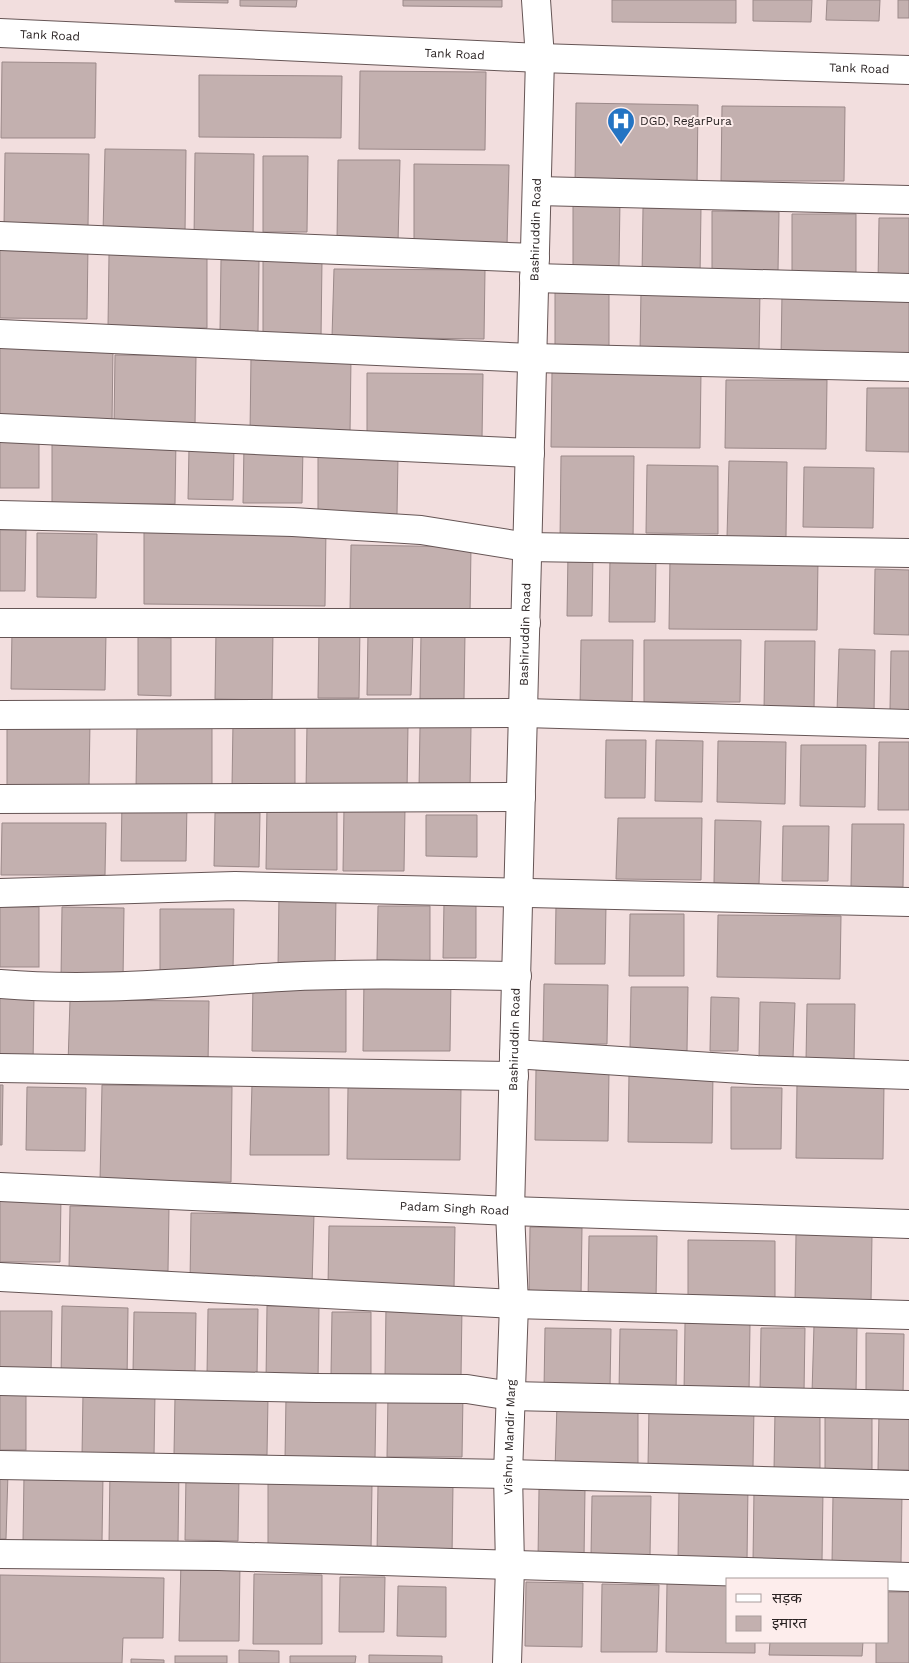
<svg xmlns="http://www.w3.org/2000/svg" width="909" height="1663" font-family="'Work Sans','Noto Sans Devanagari',sans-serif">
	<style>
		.building { fill: #c3b0af; stroke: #9b8989 }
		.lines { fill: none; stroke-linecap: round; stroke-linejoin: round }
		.minor-casing { stroke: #655; stroke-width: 30 }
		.minor { stroke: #fff; stroke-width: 28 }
		.labels { text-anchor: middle; stroke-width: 4; stroke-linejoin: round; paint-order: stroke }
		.street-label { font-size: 12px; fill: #2b2424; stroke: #fdedec }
		.poi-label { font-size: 12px; fill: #2b2424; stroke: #fdedec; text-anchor: start }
	</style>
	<rect width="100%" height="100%" fill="#f2dede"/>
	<g class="building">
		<path d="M175 0H228V3L175 2Z"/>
		<path d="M240 0H297L296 7 240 6Z"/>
		<path d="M403 0H502V7L403 6Z"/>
		<path d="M612 0H736V23L612 22Z"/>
		<path d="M753 0H812L811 22 753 21Z"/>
		<path d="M827 0H880L879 21 826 20Z"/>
		<rect x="898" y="0" width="11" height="18"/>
		<path d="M2 62 96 63 95 138H1Z"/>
		<path d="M360 71 486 72 485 150 359 149Z"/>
		<path d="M199 75 342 76 341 138 199 137Z"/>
		<path d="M576 103 698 105 697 187 575 186Z"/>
		<path d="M722 106 845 107 844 181H721Z"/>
		<path d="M105 149 186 150 185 234 103 233Z"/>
		<path d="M5 153 89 154 88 227 4 226Z"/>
		<path d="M195 153 254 154 253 240 194 239Z"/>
		<path d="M263 156H308L307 232H263Z"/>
		<path d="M338 160H400L398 243 337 242Z"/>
		<path d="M414 164 509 165 507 246 414 245Z"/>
		<path d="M573 200H620L619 268 573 267Z"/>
		<path d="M643 208H701L700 277H642Z"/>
		<path d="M712 211 779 212 778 272 712 271Z"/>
		<path d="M792 214H856V279L792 278Z"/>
		<path d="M879 218H909V282H878Z"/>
		<path d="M0 245 88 246 87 319 0 318Z"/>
		<path d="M109 254 207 255V328L108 327Z"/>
		<path d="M221 260H259L258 332H220Z"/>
		<path d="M263 260H322L321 338 263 337Z"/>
		<path d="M334 269 485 270 484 339 332 337Z"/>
		<path d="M555 289 609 290V353L555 352Z"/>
		<path d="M641 290 760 291 759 354 640 353Z"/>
		<path d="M782 293 909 295V359L781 357Z"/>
		<path d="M0 348 113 349 112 423 0 422Z"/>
		<path d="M115 355 196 356 195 426 114 425Z"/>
		<path d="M251 357 351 358 350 434 250 433Z"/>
		<path d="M552 371 701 372 700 448 551 447Z"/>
		<path d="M367 373 483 374 482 439 367 438Z"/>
		<path d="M726 380H827L826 449 725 448Z"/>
		<path d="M867 388H909V452L866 451Z"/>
		<rect x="0" y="432" width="39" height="56"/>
		<path d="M52 438 176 439 175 504 52 503Z"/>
		<path d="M244 445 303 446 302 503H243Z"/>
		<path d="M189 447 234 448 233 500 188 499Z"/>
		<path d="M318 455 398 456 397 515 318 514Z"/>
		<path d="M561 456H634L633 542 560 541Z"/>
		<path d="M729 461 787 462 786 537H727Z"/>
		<path d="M647 465 718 466V534L646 533Z"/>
		<path d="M804 467 874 468 873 528 803 527Z"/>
		<path d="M144 527 326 528 325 606 144 604Z"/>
		<path d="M0 530H26L25 591H0Z"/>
		<path d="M37 533 97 534 96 598 37 597Z"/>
		<path d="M351 545 471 547 470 614 350 613Z"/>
		<path d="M568 553H593L592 616H567Z"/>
		<path d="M610 557H656L655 622H609Z"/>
		<path d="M670 558 818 559 817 630 669 629Z"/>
		<path d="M875 569 909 570V635L874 634Z"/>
		<path d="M319 626 360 627 359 698H318Z"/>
		<path d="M216 630 273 631 272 700 215 699Z"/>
		<path d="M12 631 106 633 105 690 11 689Z"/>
		<path d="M368 631H413L411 695H367Z"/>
		<path d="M421 634H465L464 699H420Z"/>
		<path d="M138 637 171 638V696L138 695Z"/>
		<path d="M581 640H633L632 708 580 707Z"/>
		<path d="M644 640H741L740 702H644Z"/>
		<path d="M765 641H815L814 710H764Z"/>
		<path d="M839 649 875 650 874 713 837 712Z"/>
		<path d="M891 651H909V711L890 710Z"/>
		<path d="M7 721 90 722 89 787 7 786Z"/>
		<path d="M233 723H295V787L232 786Z"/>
		<path d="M307 723 408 725 407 792H306Z"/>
		<path d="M137 724H212V790L136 789Z"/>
		<path d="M420 727H471L470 789 419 788Z"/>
		<path d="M606 740H646L645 798H605Z"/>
		<path d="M656 740 703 741 702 802 655 801Z"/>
		<path d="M718 741 786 742 785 804 717 802Z"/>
		<path d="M879 742H909V810H878Z"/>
		<path d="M801 745H866L865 807 800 806Z"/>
		<path d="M122 802 187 803 186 861H121Z"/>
		<path d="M267 806 337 807V870L266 869Z"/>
		<path d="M344 807 405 808 404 871H343Z"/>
		<path d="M215 813H260L259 867 214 866Z"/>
		<path d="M426 815H477V857L426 856Z"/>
		<path d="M618 818H702L701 880 616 879Z"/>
		<path d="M715 820 761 821 759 884 714 883Z"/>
		<path d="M2 823H106L105 875H1Z"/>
		<path d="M852 824H904L903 887H851Z"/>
		<path d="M783 826H829L828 881H782Z"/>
		<path d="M279 894 336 895 335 968 278 967Z"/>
		<path d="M444 902H476V958H443Z"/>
		<path d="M556 905H606L605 964H555Z"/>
		<path d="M378 906H430V961L377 960Z"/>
		<rect x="0" y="907" width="39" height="60"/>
		<path d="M62 907 124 908 123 979 61 978Z"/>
		<path d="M160 909H234L233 971H160Z"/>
		<path d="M630 914H684V976H629Z"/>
		<path d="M718 915 841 916 840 979 717 977Z"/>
		<path d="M364 979H451L450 1051H363Z"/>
		<path d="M253 982 346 983V1052L252 1051Z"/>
		<path d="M544 984 608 985 607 1044H543Z"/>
		<path d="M631 987H688L687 1051 630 1050Z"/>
		<path d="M0 996H34L33 1065 0 1064Z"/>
		<path d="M711 997 739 998 738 1051H710Z"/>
		<path d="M70 1000 209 1001 208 1065 68 1064Z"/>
		<path d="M760 1002 795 1003 793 1058H759Z"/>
		<path d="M807 1004H855L854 1061H806Z"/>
		<path d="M536 1069 609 1070 608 1141 535 1140Z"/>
		<path d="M629 1073 713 1074 712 1143 628 1142Z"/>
		<path d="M797 1083 884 1084 883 1159 796 1158Z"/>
		<path d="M252 1084H329V1155H250Z"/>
		<path d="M0 1085H3L2 1145H0Z"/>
		<path d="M102 1085 232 1087 231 1182 100 1181Z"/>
		<path d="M27 1087 86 1088 85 1151 26 1150Z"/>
		<path d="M348 1087 461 1088 460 1160 347 1159Z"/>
		<path d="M731 1087 782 1088 781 1149H731Z"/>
		<path d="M0 1196 61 1197 60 1262H0Z"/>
		<path d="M70 1206 169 1207 168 1271 69 1270Z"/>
		<path d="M191 1213 314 1214 312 1285 190 1284Z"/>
		<path d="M329 1226 455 1227 454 1289 328 1287Z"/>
		<path d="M530 1227 582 1228 581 1297H529Z"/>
		<path d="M796 1234 872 1235 871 1303H795Z"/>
		<path d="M589 1236H657L656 1301H588Z"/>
		<path d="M688 1240 775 1241V1298L688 1297Z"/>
		<path d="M62 1306 128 1308 127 1381 61 1380Z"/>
		<path d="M267 1306H319L318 1381 266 1380Z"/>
		<path d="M386 1307H462L461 1377H385Z"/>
		<path d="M208 1309H258L257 1375H207Z"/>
		<path d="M0 1311H52L51 1377H0Z"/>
		<path d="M134 1312 196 1313 195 1372H133Z"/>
		<path d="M332 1312H371V1374H331Z"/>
		<path d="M685 1323 750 1324 749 1393 684 1392Z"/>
		<path d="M814 1325 857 1326 856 1394 812 1393Z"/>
		<path d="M545 1328 611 1329 610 1389H544Z"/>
		<path d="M761 1328H805L804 1393 760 1392Z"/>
		<path d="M620 1329 677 1330 676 1393 619 1392Z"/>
		<path d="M866 1333 904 1334 903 1396 866 1395Z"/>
		<rect x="0" y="1387" width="26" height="63"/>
		<path d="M83 1392 155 1393 154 1457 82 1456Z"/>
		<path d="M388 1394 463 1395 462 1457H387Z"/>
		<path d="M175 1397H268L267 1455 174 1454Z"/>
		<path d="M286 1397 376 1398 375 1460 285 1459Z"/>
		<path d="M557 1404H638V1470L555 1469Z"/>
		<path d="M649 1406 754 1407 753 1467 648 1466Z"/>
		<path d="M775 1411H820V1470H774Z"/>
		<path d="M879 1412H909V1470H878Z"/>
		<rect x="825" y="1417" width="47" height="53"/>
		<path d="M110 1469H179L178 1545 109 1544Z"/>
		<path d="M0 1473H8L6 1539H0Z"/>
		<path d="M24 1475 103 1476 102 1542 23 1541Z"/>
		<path d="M186 1475H239L238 1541 185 1540Z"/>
		<path d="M268 1483 372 1484 371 1552 268 1550Z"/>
		<path d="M378 1483 453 1484 452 1557 377 1556Z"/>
		<path d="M679 1486H748L747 1562 678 1561Z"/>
		<path d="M539 1489H585L584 1559H538Z"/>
		<path d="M754 1490 823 1491 822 1562 753 1561Z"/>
		<path d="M833 1494H902L901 1564H832Z"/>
		<path d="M592 1496H651L650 1557 591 1556Z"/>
		<path d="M181 1562 240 1563 239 1641H179Z"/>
		<path d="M254 1574 322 1575V1644H253Z"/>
		<path d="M0 1575 164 1578 163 1638H123L122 1663H0Z"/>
		<path d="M340 1577H385L384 1632H339Z"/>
		<path d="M526 1582 583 1583 582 1647 525 1646Z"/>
		<path d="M667 1583 728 1584V1642H755V1653L666 1652Z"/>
		<path d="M602 1584 659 1585 657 1652H601Z"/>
		<path d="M398 1586 446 1587V1637L397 1636Z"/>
		<path d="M888 1592H909V1663H876V1642H888Z"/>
		<path d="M770 1642H863L862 1656 769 1655Z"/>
		<path d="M239 1650 279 1651V1663H239Z"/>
		<path d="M369 1655 442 1656V1663H369Z"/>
		<rect x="175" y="1656" width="52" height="7"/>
		<path d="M290 1656H356L355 1663H290Z"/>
		<path d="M131 1659 164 1660V1663H131Z"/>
	</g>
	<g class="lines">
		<g class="minor-casing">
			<g id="minor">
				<path id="s1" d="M0 33 540 58 909 70"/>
				<path d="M537 191 909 200"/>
				<path d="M0 236 535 258"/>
				<path d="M534 278 909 288"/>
				<path d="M0 334 532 358 909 367"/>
				<path d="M0 428 530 453"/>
				<path d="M0 515 293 522 421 530 527 547 909 553"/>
				<path d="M0 623H526"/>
				<path d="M0 715 524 713 909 724"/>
				<path d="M0 799 521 797"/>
				<path d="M0 893 235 886 909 902"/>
				<path d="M0 984C94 992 188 982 281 977 360 973 438 975 517 976"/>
				<path d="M514 1054 757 1070 909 1075"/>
				<path d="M0 1068 514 1076"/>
				<path id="s2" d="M0 1187 510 1211 909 1224"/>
				<path d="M0 1277 514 1304 909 1315"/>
				<path d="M0 1381 316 1388 467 1389 511 1396 909 1405"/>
				<path d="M0 1465 508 1474 909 1485"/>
				<path d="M0 1554 218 1556 909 1577"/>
				<path id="s3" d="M507 1663 510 1566 508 1474 514 1304 510 1211 540 58 536 0"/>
			</g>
		</g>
		<use href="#minor" class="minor"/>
	</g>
	<defs>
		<g id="hospital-pin" transform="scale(1.4375)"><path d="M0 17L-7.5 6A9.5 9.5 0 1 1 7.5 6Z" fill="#2474c3" stroke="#fdedec"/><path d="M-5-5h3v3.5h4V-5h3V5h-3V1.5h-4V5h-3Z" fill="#fff"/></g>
	</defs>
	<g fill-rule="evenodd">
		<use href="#hospital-pin" x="621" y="121"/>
	</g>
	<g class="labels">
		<g class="street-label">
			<text dy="4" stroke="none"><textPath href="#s1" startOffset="50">Tank Road</textPath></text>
			<text dy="4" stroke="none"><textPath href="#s1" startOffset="455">Tank Road</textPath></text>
			<text dy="4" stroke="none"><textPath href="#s1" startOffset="860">Tank Road</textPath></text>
			<text dy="4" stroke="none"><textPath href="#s3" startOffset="1434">Bashiruddin Road</textPath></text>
			<text dy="4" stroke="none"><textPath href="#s3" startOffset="1029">Bashiruddin Road</textPath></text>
			<text dy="4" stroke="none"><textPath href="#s3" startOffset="624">Bashiruddin Road</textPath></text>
			<text dy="4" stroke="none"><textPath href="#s2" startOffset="455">Padam Singh Road</textPath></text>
			<text dy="4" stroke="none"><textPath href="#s3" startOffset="226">Vishnu Mandir Marg</textPath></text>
		</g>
		<g class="poi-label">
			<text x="640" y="125">DGD, RegarPura</text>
		</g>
	</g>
	<rect x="726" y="1578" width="162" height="65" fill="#fdedec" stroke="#a99d9c"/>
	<rect x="736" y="1594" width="25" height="8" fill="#ffffff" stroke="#a99d9c"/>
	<text x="772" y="1603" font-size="15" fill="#2b2424">सड़क</text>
	<rect x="736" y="1616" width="25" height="15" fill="#c3b0af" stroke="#a99d9c"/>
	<text x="772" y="1628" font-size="15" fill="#2b2424">इमारत</text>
</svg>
